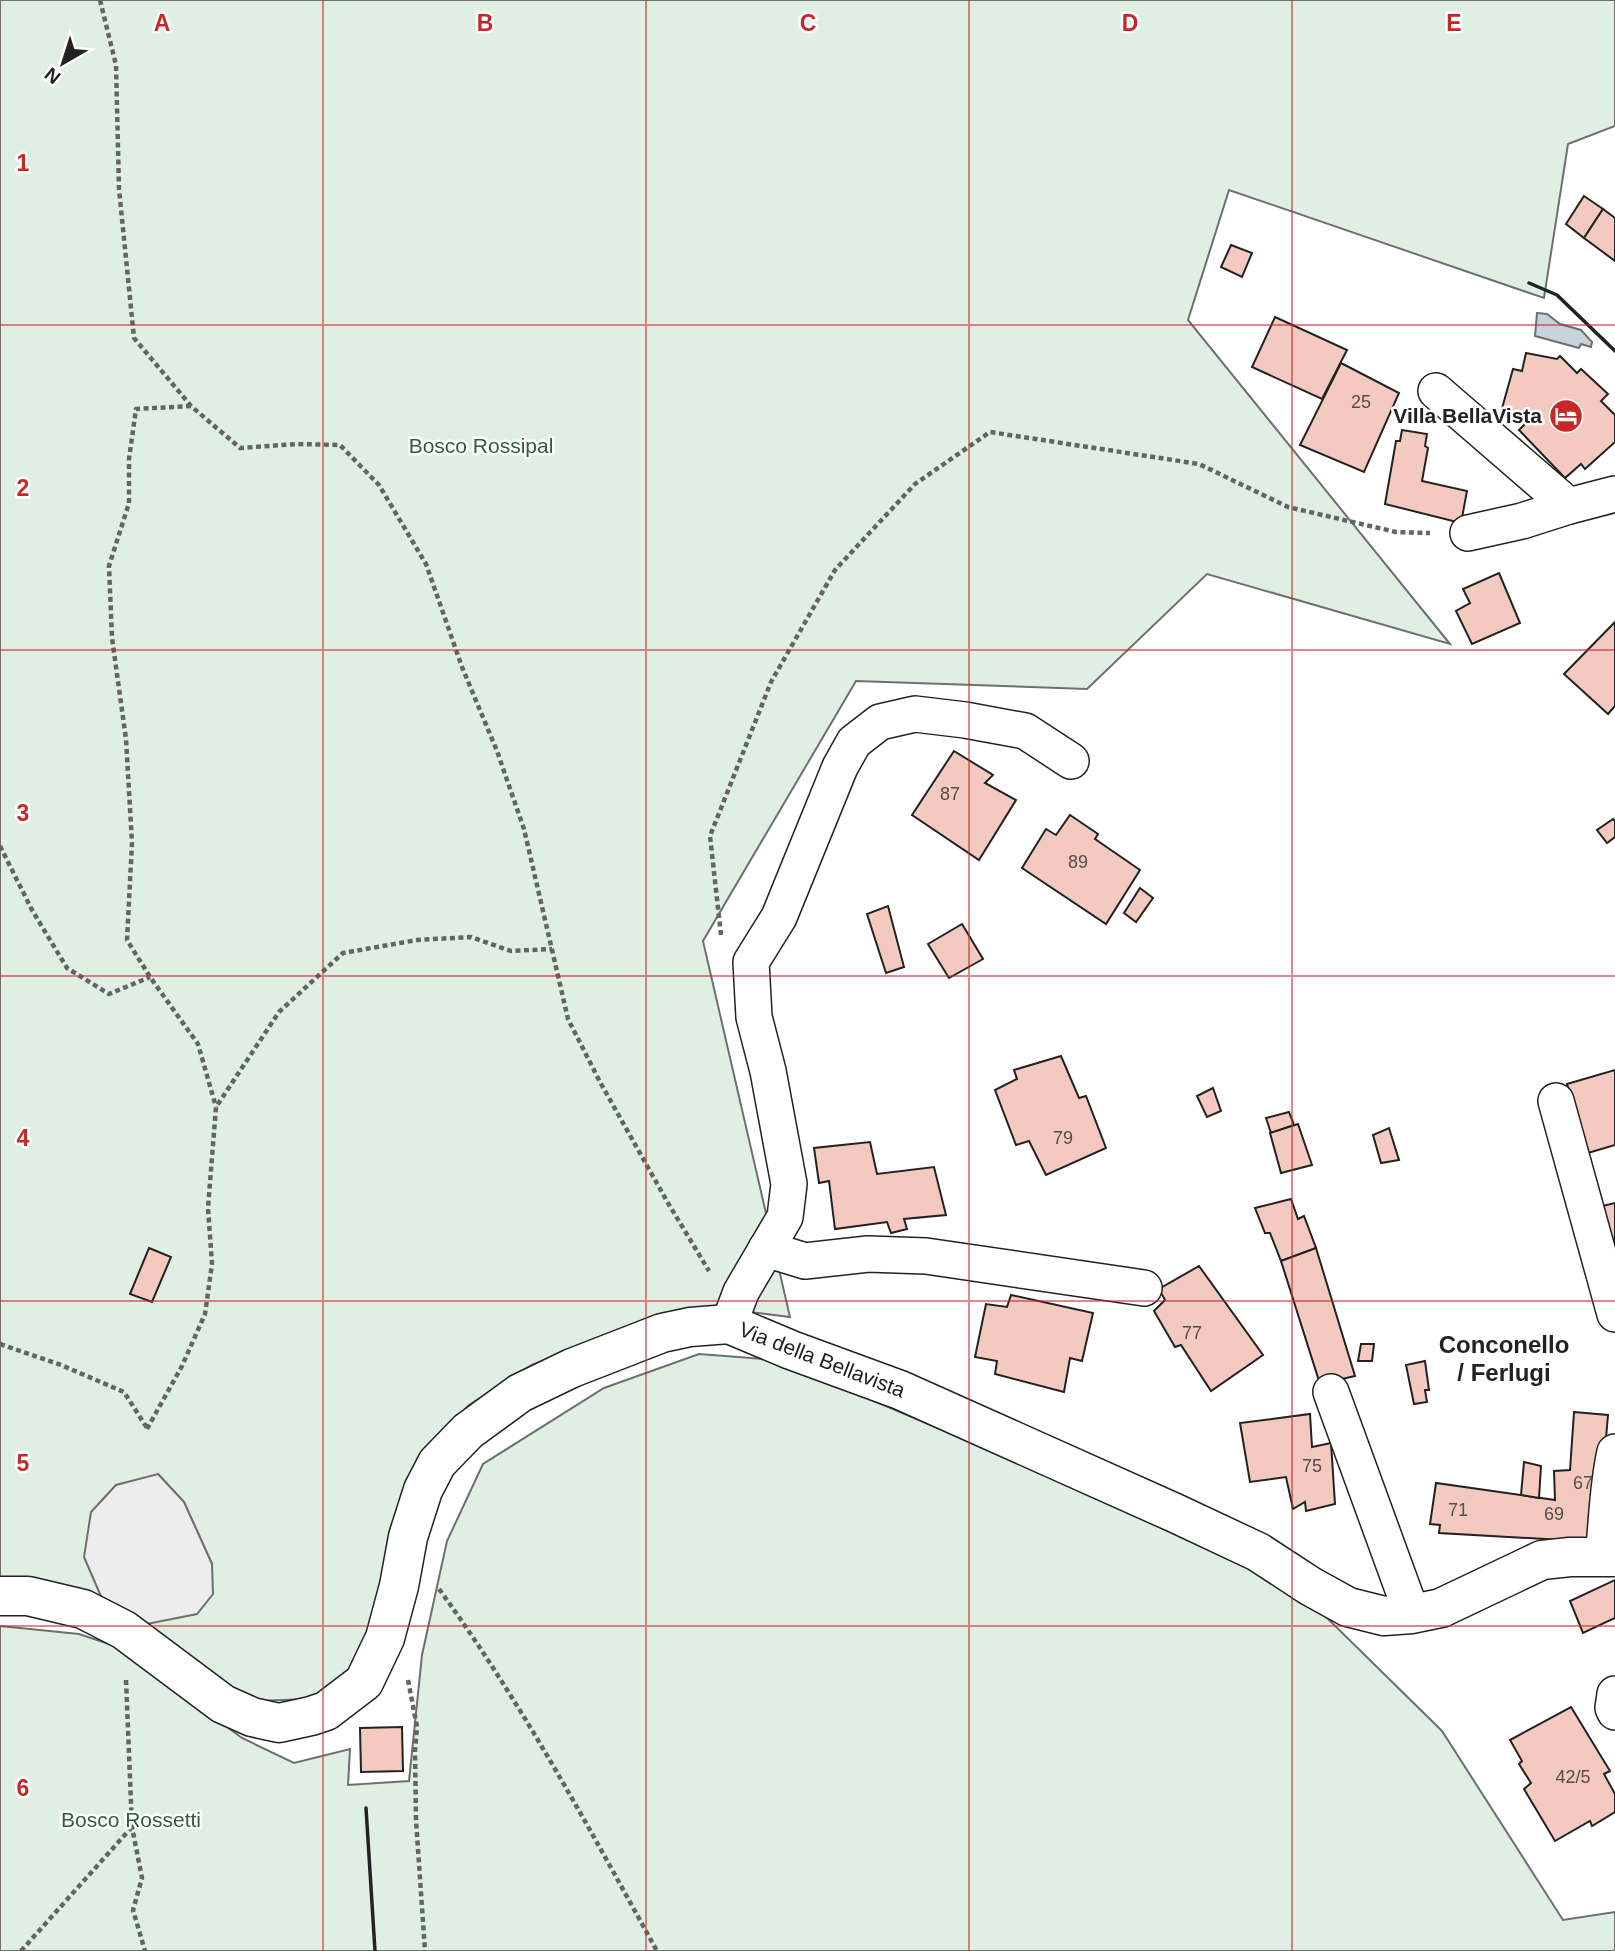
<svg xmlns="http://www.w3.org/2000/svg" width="1615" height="1951" font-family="Helvetica,sans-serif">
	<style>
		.green { fill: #e0efe3; stroke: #6f6f6f; stroke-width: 2 }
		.parking { fill: #ededed; stroke: #6f6f6f; stroke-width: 2 }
		.water { fill: #c7d3dd; stroke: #6f6f6f; stroke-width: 2 }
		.building { fill: #f3c9c0; stroke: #222; stroke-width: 2 }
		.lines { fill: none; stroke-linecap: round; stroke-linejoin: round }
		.street-casing { stroke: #222; stroke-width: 38 }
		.secondary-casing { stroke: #222; stroke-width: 41 }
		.path { stroke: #646464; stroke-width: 4.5; stroke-dasharray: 5 3.5; stroke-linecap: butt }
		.street { stroke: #fff; stroke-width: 35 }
		.secondary { stroke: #fff; stroke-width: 38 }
		.wall { stroke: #222; stroke-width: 3.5 }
		.grid { fill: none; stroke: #c62828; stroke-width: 2; stroke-opacity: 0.55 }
		.labels { text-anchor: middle; stroke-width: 5; stroke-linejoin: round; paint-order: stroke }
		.number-label { font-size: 18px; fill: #564c4a }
		.poi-label { font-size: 21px; font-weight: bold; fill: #222; stroke: #fff; text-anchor: end }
		.park-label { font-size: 21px; fill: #2f5e38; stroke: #fff }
		.street-label { font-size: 21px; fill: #222; stroke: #fff }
		.quarter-label { font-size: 24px; font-weight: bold; fill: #222; stroke: #fff }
		.grid-label { font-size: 23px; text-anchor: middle; font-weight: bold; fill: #c62828; stroke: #fff; stroke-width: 5; stroke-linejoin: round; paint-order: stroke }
	</style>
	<rect width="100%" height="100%" fill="#fff"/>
	<g class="green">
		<path d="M0 0H1615V126L1568 144 1544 298 1229 190 1188 320 1450 644 1207 574 1087 689 856 681 703 941 790 1317 709 1307 662 1317 532 1365 469 1405 419 1457 373 1622 350 1674 309 1699 256 1701 234 1689 142 1625 212 1564 184 1502 158 1474 103 1601 0 1577Z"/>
		<path d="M699 1354 777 1360 1198 1538 1319 1610 1442 1731 1563 1920 1615 1912V1951H0V1626L79 1634 118 1647 242 1738 294 1763 350 1749 348 1785 409 1781 422 1655 447 1541 483 1464 604 1388Z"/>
	</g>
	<path class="parking" d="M158 1474 184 1502 212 1564 213 1594 197 1614 142 1625 103 1601 84 1557 91 1512 116 1485Z"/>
	<path class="water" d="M1537 313 1547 314 1560 324 1581 330 1592 342 1591 347 1581 344 1579 348 1535 336Z"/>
	<g class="building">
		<path d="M1584 196 1603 209 1584 238 1566 224Z"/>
		<path d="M1603 209 1615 218V261L1584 238Z"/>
		<path d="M1231 245 1252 253 1242 277 1221 267Z"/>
		<path d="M1275 317 1347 350 1322 399 1252 367Z"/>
		<path d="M1526 353 1557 359 1560 356 1577 373 1581 369 1608 394 1601 401 1615 415V442L1585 469 1581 464 1565 478 1519 430 1525 424 1520 417 1501 412 1513 369 1522 371Z"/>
		<path d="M1341 363 1399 393 1364 472 1300 445Z"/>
		<path d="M1402 430 1427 434 1425 446 1428 448 1422 481 1467 491 1461 523 1385 504 1396 441H1400Z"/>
		<path d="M1499 573 1520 623 1472 644 1456 611 1470 603 1463 589Z"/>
		<path d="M1615 622V706L1608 714 1564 674Z"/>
		<path d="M954 751 993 775 985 783 1016 800 979 860 912 815Z"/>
		<path d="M1070 815 1098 834 1095 839 1140 870 1106 924 1022 868 1046 829 1056 835Z"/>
		<path d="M1613 819 1615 821V837L1607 843 1597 830Z"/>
		<path d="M1140 888 1153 898 1136 922 1124 913Z"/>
		<path d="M888 906 904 967 886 973 867 914Z"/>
		<path d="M962 924 983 959 949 978 928 944Z"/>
		<path d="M1061 1056 1079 1098 1086 1096 1106 1148 1046 1175 1029 1141 1016 1145 995 1090 1017 1079 1014 1070Z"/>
		<path d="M1615 1070V1145L1588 1153 1567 1084Z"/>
		<path d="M1213 1088 1221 1111 1207 1117 1197 1096Z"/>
		<path d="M1289 1112 1294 1125 1271 1133 1266 1118Z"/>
		<path d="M1298 1124 1312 1165 1281 1173 1270 1133Z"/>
		<path d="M1389 1128 1399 1160 1381 1163 1373 1135Z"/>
		<path d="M870 1142 877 1174 934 1167 946 1215 904 1219 907 1229 891 1233 887 1222 835 1229 829 1181 819 1183 814 1148Z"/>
		<path d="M1291 1199 1298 1219 1304 1216 1316 1248 1281 1261 1270 1233H1265L1255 1208Z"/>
		<path d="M1615 1203V1277L1594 1208Z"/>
		<path d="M149 1248 171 1257 152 1302 130 1294Z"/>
		<path d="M1316 1248 1355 1376 1320 1384 1281 1261Z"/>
		<path d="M1199 1266 1263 1355 1211 1391 1181 1345 1175 1347 1154 1311 1165 1300 1159 1289Z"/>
		<path d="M1011 1295 1093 1313 1082 1361 1070 1358 1064 1392 995 1374 997 1361 975 1357 986 1304 1007 1307Z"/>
		<path d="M1361 1344H1374L1372 1361H1358Z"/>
		<path d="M1425 1361 1429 1390H1425L1427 1402 1414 1404 1406 1365Z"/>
		<path d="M1574 1412 1608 1415 1597 1542 1439 1533 1440 1525 1430 1524 1436 1483 1555 1500 1554 1471 1570 1470Z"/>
		<path d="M1310 1414 1312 1447 1331 1443 1335 1504 1306 1511 1305 1502 1293 1509 1286 1477 1250 1482 1240 1423Z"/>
		<path d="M1524 1462 1541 1466 1539 1498 1521 1495Z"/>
		<path d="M1615 1580V1618L1583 1633 1570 1601Z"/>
		<path d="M1571 1707 1610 1771 1604 1774 1615 1794V1812L1592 1826 1590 1821 1555 1841 1524 1789 1531 1783 1519 1764 1522 1761 1510 1740Z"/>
		<path d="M402 1727 403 1771 361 1772 360 1728Z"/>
	</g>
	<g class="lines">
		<g class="street-casing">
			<g id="street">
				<path d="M1436 391 1569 506"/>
				<path d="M1468 533 1522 521 1569 506 1615 494"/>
				<path d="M1556 1101 1615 1314"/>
				<path d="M766 1249 805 1261 868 1254 926 1256 1144 1288"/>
				<path d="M729 1324 741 1292 785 1217 789 1184 768 1071 754 1017 751 962 779 917 840 767 854 742 880 722 915 714 965 720 1025 731 1071 761"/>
				<path d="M1331 1392 1412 1614"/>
				<path d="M1603 1557C1607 1522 1607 1487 1615 1452"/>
				<path d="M1615 1694 1613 1708 1615 1712"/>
			</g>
		</g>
		<g class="secondary-casing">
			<path id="secondary" d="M0 1596H28L83 1609 124 1630 223 1704 252 1717 279 1723 311 1716 326 1711 364 1682 385 1638 399 1586 408 1537 423 1490 437 1463 468 1431 520 1393 572 1368 662 1333 690 1327 729 1324 791 1350 900 1390 1175 1513 1258 1552 1310 1586 1348 1607 1384 1616 1412 1614 1441 1608 1542 1560 1570 1557H1615"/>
		</g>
		<g class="path">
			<path d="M100 0 116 65 119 189 134 338 191 406 240 448 297 444 340 445 379 485 426 564 462 667 497 751 524 829 568 1019 600 1082 668 1203 709 1271"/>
			<path d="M191 406 136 409 129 459V503L109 566 112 638 126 739 132 843 127 940 150 977 198 1044 216 1107"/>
			<path d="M0 846 32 910 67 968 109 994 150 977"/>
			<path d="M721 935 710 836 771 682 835 570 915 484 990 432 1199 464 1288 507 1396 532 1430 533"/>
			<path d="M0 1344 61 1365 124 1392 147 1428"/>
			<path d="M147 1429 182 1366 205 1314 212 1264 208 1208 216 1107 279 1012 343 953 417 940 471 937 511 951 552 949"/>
			<path d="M439 1589C522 1703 589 1828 657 1951"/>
			<path d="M126 1680 132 1827 142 1878 133 1910 145 1951"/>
			<path d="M408 1680 417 1727 415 1750 416 1820 425 1951"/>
			<path d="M21 1951 131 1828"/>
		</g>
		<use href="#street" class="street"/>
		<use href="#secondary" class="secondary"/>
		<g class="wall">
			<path d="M1529 283 1557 295 1615 351"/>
			<path d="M366 1808 375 1951"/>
		</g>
	</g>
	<path class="grid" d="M323 0V1951M646 0V1951M969 0V1951M1292 0V1951M0 325H1615M0 650H1615M0 976H1615M0 1301H1615M0 1626H1615"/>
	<defs>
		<g id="hotel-disc" transform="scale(1.75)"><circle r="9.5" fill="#c62828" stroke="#fff"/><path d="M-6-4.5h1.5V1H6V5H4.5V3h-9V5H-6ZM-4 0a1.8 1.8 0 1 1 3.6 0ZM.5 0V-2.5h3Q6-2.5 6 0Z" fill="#fff"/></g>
	</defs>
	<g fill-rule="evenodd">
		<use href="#hotel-disc" x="1566" y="416"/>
	</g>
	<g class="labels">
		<g class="number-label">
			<text x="1361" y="408">25</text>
			<text x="950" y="800">87</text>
			<text x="1078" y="868">89</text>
			<text x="1063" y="1144">79</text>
			<text x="1192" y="1339">77</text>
			<text x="1312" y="1472">75</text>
			<text x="1583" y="1489">67</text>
			<text x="1458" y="1516">71</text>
			<text x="1554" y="1520">69</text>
			<text x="1573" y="1783">42/5</text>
		</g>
		<g class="poi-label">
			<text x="1542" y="423">Villa BellaVista</text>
		</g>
		<g class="park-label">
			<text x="481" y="453">Bosco Rossipal</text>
			<text x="131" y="1827">Bosco Rossetti</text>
		</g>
		<g class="street-label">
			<text transform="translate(822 1360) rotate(21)" y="7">Via della Bellavista</text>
		</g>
		<g class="quarter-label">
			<text x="1504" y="1353">Conconello<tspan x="1504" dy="28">/ Ferlugi</tspan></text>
		</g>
	</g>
	<g class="grid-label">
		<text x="162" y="31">A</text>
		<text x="485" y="31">B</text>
		<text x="808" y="31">C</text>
		<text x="1130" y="31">D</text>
		<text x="1454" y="31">E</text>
		<text x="23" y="171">1</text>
		<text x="23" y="496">2</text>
		<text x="23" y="821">3</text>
		<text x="23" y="1146">4</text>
		<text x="23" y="1471">5</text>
		<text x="23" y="1796">6</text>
	</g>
	<g transform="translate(63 63) rotate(219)" stroke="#ffffff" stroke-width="5" paint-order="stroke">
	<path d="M0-5L12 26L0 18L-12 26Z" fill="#222222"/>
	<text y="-10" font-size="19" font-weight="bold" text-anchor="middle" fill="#222222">N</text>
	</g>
</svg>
